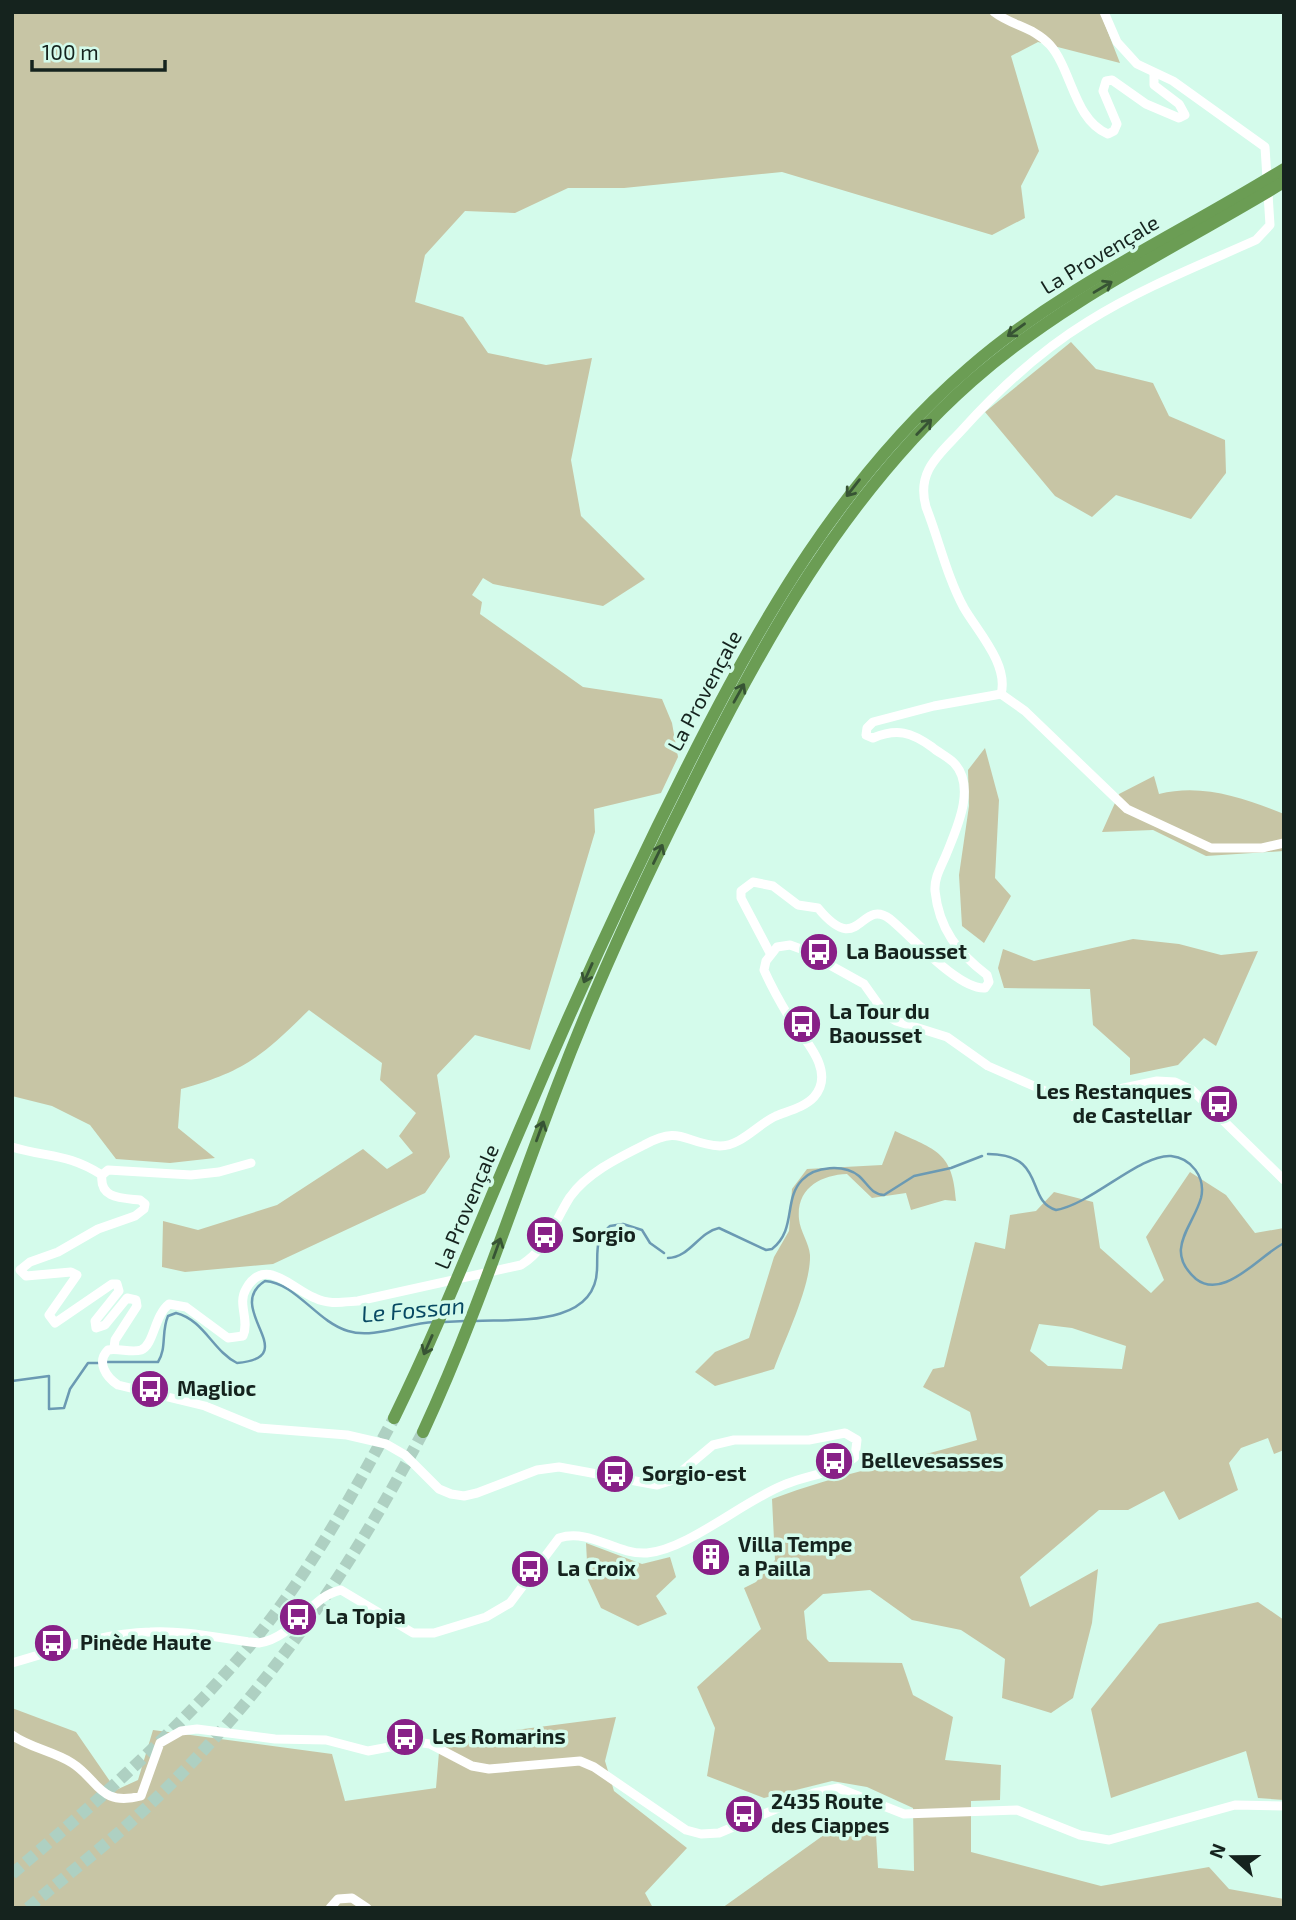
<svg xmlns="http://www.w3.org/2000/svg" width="1296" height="1920" font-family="'Exo 2',sans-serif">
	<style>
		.green { fill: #c7c5a5; fill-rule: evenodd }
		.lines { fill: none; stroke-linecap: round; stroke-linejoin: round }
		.stream { stroke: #6b9ab3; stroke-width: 2.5 }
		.highway-tunnel { stroke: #aed0c2; stroke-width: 12; stroke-dasharray: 12 6; stroke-linecap: butt }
		.minor { stroke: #fff; stroke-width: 9 }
		.highway { stroke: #6b9d54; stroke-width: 12 }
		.oneway { stroke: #375434 }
		.labels { text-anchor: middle; stroke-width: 7; stroke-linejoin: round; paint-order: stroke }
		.street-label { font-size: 21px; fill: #15231e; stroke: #d4fbeb }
		.poi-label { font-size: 21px; font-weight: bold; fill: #15231e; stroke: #d4fbeb; text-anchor: start }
		.water-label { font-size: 23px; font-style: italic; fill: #074963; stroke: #d4fbeb }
	</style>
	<rect width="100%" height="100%" fill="#d4fbeb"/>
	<g class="green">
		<path d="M12 12H1100L1120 63 1038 42 1011 56 1039 151 1021 186 1025 218 992 235 782 172 624 188H568L515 213 465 211 425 255 415 302 463 317 488 353 546 365 592 358 571 460 581 516 645 579 603 606 493 584 483 578 472 595 482 602 480 614 583 687 662 699 672 723 678 757 661 793 594 809 595 832 530 1050 475 1035 437 1075 450 1157 425 1193 273 1264 185 1272 162 1267 163 1221 198 1230 277 1205 363 1149 387 1169 413 1153 399 1136 416 1113 380 1080 382 1063 309 1010C263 1055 245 1072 181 1089L178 1128 215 1158 170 1163 116 1159 90 1125 52 1106 12 1096Z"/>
		<path d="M1071 342 1096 369 1153 383 1169 416 1225 440 1226 473 1191 519 1116 495 1092 517 1055 496 985 412Z"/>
		<path d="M985 748 999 800 995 878 1011 896 984 943 962 926 959 875 969 806 968 770Z"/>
		<path d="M1154 776 1159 794C1202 783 1244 798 1284 814V851L1206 856 1153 830 1102 832 1119 794Z"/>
		<path d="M1133 939 1179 944 1221 955 1258 951 1216 1046 1204 1038 1178 1065 1130 1075V1058L1093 1025 1090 989 1004 988 998 968 1003 949 1034 961Z"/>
		<path d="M895 1131C936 1150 953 1152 956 1201L945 1200 911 1210 906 1193 872 1198 847 1174C821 1175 796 1188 799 1219 800 1231 809 1243 810 1255 811 1286 785 1339 774 1369L715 1386 695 1372 715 1352 749 1338 774 1257 789 1231 792 1189 807 1169 882 1165Z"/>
		<path d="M1190 1172 1226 1195 1255 1233 1284 1228V1450L1274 1454 1268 1438 1241 1448 1229 1463 1238 1490 1179 1520 1164 1491 1128 1510H1099L1020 1577 1030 1607 1098 1569 1092 1623 1073 1698 1051 1713 1002 1698 1005 1659 961 1630 912 1620 870 1590 823 1594 804 1611 807 1639 829 1662 902 1663 913 1695 953 1717 945 1760 1001 1765 1000 1800 971 1801V1852L1101 1886 1209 1867 1229 1889 1284 1899V1908H722L828 1832 876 1834 878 1868 914 1871 913 1808 867 1787 832 1781 764 1798 707 1776 715 1728 697 1687 761 1629 744 1588 756 1582 775 1560 772 1499C839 1474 908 1460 977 1440L970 1412 923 1387 933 1369 944 1367 975 1242 1005 1249 1010 1215 1036 1211 1054 1192 1093 1202 1100 1248 1151 1293 1164 1280 1146 1237ZM1039 1324 1072 1328 1126 1346 1122 1369 1048 1366 1030 1351Z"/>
		<path d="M586 1543 642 1564 670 1557 676 1577 656 1596 667 1614 638 1626 601 1608 588 1580Z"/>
		<path d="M1258 1602 1284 1620V1800L1258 1798 1246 1751 1111 1798 1091 1709 1159 1624Z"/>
		<path d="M12 1708 76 1732 116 1790 138 1780 153 1730 332 1754 345 1801 436 1788 440 1740 616 1717 605 1761 614 1791 687 1848 645 1893 653 1908H12Z"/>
	</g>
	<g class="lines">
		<g class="stream">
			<path d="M988 1154C1047 1154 1025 1201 1056 1210 1092 1204 1140 1154 1171 1156 1191 1158 1206 1177 1201 1198 1193 1227 1163 1250 1196 1279 1205 1286 1216 1286 1226 1282 1247 1274 1264 1254 1284 1243"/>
			<path d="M668 1258C689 1258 699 1232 719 1228L766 1250 772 1249C797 1229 783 1200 802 1180 815 1166 844 1164 859 1176 868 1184 871 1194 884 1195L914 1176 951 1168 982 1156"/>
			<path d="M475 1321C515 1319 595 1327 597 1270 598 1252 594 1239 610 1226L623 1224 642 1230 650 1243 664 1253"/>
			<path d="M444 1322 465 1321"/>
			<path d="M105 1362H158C167 1348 161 1332 168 1316L176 1313C204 1320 213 1351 237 1363 305 1357 222 1308 265 1281 296 1283 317 1322 348 1331 374 1339 407 1323 434 1322"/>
			<path d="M12 1381 49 1376V1409L64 1408 70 1389 88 1363H99"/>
		</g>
		<g class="highway-tunnel">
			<path d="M12 1874C94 1804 176 1733 246 1650 306 1579 350 1499 394 1418"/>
			<path d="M28 1908C63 1878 100 1850 134 1819 258 1706 346 1578 423 1432"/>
		</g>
		<g class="minor">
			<path d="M994 12C1012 26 1034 27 1050 45 1072 70 1074 120 1108 134L1114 131 1117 124 1103 91 1106 81 1112 80 1146 104 1179 118 1185 115 1179 104 1154 85V73"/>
			<path d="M1001 694C1009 665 978 632 964 608 947 577 939 540 926 507 916 471 939 455 962 430 999 389 1040 351 1087 322 1139 289 1200 265 1256 240L1270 225 1265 147 1173 81 1137 64 1117 42 1104 12"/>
			<path d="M1001 694 1025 711 1127 809 1211 848H1262L1284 843"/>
			<path d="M770 953 741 898V891L753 882 773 886 798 905 818 908C860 959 860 897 890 919 911 936 959 990 985 988L989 982 987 975C958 953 939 929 935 891 934 878 941 867 946 855 956 830 977 787 954 763 948 757 939 753 932 747 911 732 897 728 873 738L866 735 867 728 873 722 934 706 1001 694"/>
			<path d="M12 1147C49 1158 67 1153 102 1175"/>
			<path d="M114 1348 115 1340 137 1306 136 1300 127 1298 105 1325 96 1328 95 1321 119 1291 117 1284H112L55 1323 49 1315 77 1275 71 1272 26 1276 20 1270 30 1262 58 1252 98 1229 135 1216 144 1209 145 1204 140 1200C122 1198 99 1199 102 1175L108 1170 191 1175 219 1172 251 1163"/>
			<path d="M12 1663C58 1650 102 1633 150 1632 186 1630 223 1639 259 1643 296 1637 310 1596 341 1590L413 1633H434L486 1617 510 1603 559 1538C590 1528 616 1555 647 1553 689 1549 744 1500 786 1484 808 1475 836 1473 855 1457L857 1440 845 1433 809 1440H734L713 1445 670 1481 657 1485 559 1467 537 1470 477 1493 464 1496 451 1494 439 1489 405 1455 386 1444 347 1435 259 1428 205 1406 118 1385C106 1377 96 1362 108 1350 118 1348 132 1353 141 1350 154 1345 154 1316 169 1304L186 1307 228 1338 243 1336C250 1320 237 1304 246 1289 265 1255 292 1289 315 1298 329 1305 343 1302 358 1301L521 1265C547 1249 554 1222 570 1197 587 1173 618 1158 644 1145 682 1124 684 1144 720 1146 741 1146 758 1124 776 1116 788 1111 805 1107 814 1097 837 1071 803 1038 789 1017 780 1002 771 986 764 970L766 961 777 947 790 945 801 949 864 984 886 1015 896 1021 947 1037 988 1066 1052 1094 1081 1097 1157 1081 1175 1082 1192 1090 1284 1180"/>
			<path d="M12 1735C30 1748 53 1751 72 1763 99 1780 99 1807 141 1796L160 1743 181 1731 197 1729 275 1739 326 1740 368 1751 416 1742 430 1744 472 1766 489 1769 580 1761 594 1767 686 1830 701 1834 719 1833 814 1793 838 1788 904 1814 1017 1810 1080 1835 1109 1840 1235 1805 1284 1806"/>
			<path d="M330 1908 338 1899 352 1898 367 1908"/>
		</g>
		<g class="highway">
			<path d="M394 1418C442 1320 481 1219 524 1120 575 1000 629 882 687 767 761 619 843 477 969 368 1063 286 1178 235 1284 169"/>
			<path d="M423 1432C475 1320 513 1202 557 1087 594 989 638 893 685 799 760 646 843 495 972 381 1065 299 1179 246 1284 182"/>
		</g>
	</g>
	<defs><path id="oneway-shaft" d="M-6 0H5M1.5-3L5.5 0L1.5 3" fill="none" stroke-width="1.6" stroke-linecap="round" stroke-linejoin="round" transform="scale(1.75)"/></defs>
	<g class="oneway">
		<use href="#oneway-shaft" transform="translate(1103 287) rotate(-31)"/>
		<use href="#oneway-shaft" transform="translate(1016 330) rotate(144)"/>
		<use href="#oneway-shaft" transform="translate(924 427) rotate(-46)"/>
		<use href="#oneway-shaft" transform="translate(853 488) rotate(128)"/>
		<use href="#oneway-shaft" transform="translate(739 693) rotate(-61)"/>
		<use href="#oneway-shaft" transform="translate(658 854) rotate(-64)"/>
		<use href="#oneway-shaft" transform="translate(588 973) rotate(114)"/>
		<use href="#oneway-shaft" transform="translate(540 1131) rotate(-70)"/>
		<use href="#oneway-shaft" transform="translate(497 1248) rotate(-70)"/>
		<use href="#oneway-shaft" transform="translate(428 1345) rotate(114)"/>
	</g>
	<defs>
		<g id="bus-disc" transform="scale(2.0125)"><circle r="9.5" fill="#882087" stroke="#d4fbeb"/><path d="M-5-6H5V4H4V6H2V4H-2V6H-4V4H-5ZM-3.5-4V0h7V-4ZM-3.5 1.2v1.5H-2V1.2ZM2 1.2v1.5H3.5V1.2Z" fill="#fff"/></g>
		<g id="building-disc" transform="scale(2.0125)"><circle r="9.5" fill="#882087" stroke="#d4fbeb"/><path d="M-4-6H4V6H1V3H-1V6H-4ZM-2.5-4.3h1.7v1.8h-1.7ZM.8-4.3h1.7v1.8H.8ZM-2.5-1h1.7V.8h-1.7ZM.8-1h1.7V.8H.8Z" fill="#fff"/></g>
	</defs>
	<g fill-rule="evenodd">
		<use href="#bus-disc" x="819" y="952"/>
		<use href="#bus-disc" x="802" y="1024"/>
		<use href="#bus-disc" x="1219" y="1104"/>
		<use href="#bus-disc" x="545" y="1235"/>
		<use href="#bus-disc" x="150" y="1389"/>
		<use href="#bus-disc" x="834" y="1461"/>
		<use href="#bus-disc" x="615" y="1474"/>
		<use href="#building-disc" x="711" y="1557"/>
		<use href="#bus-disc" x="530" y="1569"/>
		<use href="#bus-disc" x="298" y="1617"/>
		<use href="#bus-disc" x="53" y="1643"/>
		<use href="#bus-disc" x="405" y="1737"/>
		<use href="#bus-disc" x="744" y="1814"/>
	</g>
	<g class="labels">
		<g class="street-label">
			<text transform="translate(1100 255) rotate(-31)" y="7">La Provençale</text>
			<text transform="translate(705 691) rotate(-62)" y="7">La Provençale</text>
			<text transform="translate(467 1207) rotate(-67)" y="7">La Provençale</text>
		</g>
		<g class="poi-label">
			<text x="846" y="959">La Baousset</text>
			<text x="829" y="1019">La Tour du<tspan x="829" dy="24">Baousset</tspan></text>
			<text x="1192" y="1099" text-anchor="end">Les Restanques<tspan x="1192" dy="24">de Castellar</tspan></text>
			<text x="572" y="1242">Sorgio</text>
			<text x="177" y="1396">Maglioc</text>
			<text x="861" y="1468">Bellevesasses</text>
			<text x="642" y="1481">Sorgio-est</text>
			<text x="738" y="1552">Villa Tempe<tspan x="738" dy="24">a Pailla</tspan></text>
			<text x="557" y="1576">La Croix</text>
			<text x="325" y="1624">La Topia</text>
			<text x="80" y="1650">Pinède Haute</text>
			<text x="432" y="1744">Les Romarins</text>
			<text x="771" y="1809">2435 Route<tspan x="771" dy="24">des Ciappes</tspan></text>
		</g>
		<g class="water-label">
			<text transform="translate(413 1310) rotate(-5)" y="8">Le Fossan</text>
		</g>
	</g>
	<rect width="1296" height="1920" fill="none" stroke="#15231e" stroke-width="28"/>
	<g transform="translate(1233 1857) rotate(291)" stroke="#d4fbeb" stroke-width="5" paint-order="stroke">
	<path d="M0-5L12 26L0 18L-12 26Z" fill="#15231e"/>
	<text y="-10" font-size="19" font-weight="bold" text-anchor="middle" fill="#15231e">N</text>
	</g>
	<path d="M32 60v10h133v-10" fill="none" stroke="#15231e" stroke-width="3.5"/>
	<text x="42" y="60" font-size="21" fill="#15231e" stroke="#d4fbeb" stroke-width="5" paint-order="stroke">100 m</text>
</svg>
